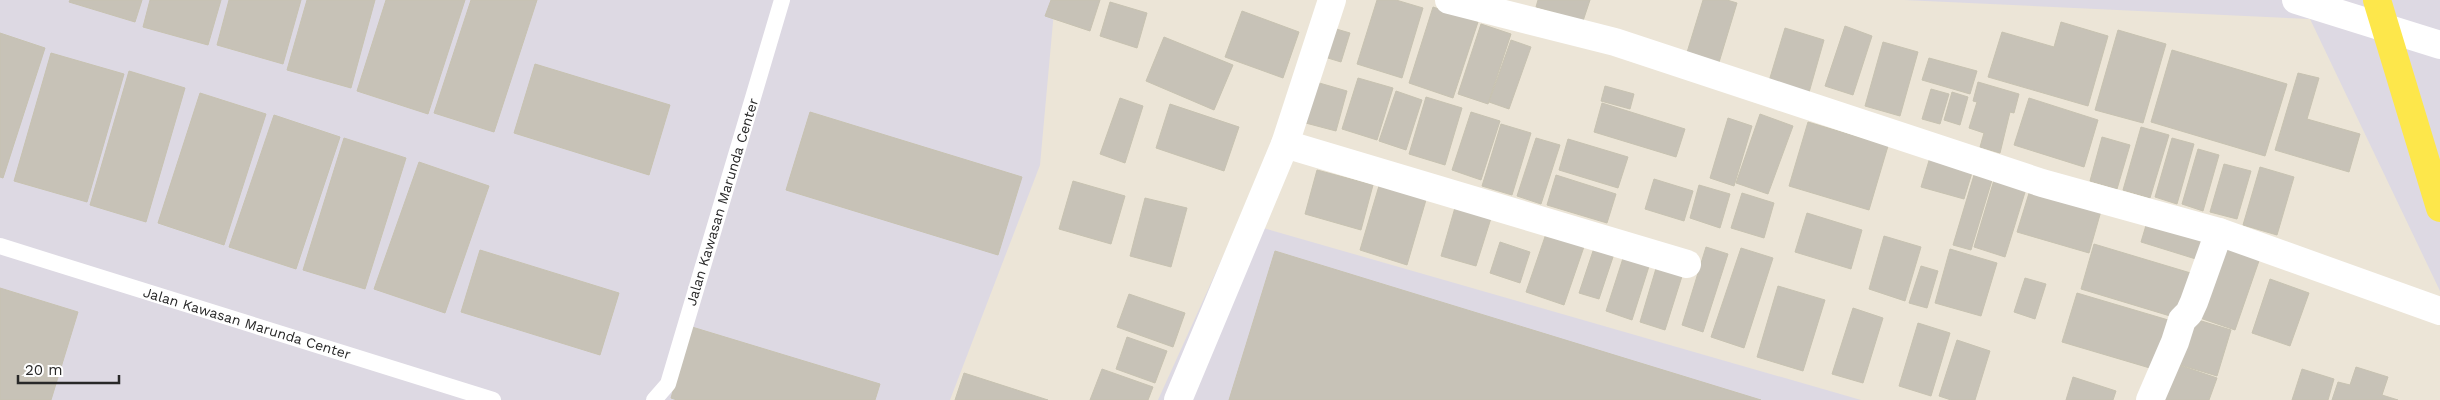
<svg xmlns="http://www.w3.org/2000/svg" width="2440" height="400" font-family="'Work Sans',sans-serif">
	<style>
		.industrial { fill: #ddd9e3 }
		.building { fill: #c7c2b7; stroke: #c7c2b1 }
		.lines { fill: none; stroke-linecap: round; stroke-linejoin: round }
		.lane { stroke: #fff; stroke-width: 16 }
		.street { stroke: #fff; stroke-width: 28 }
		.primary { stroke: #fde74b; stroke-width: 28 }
		.labels { text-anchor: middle; stroke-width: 4; stroke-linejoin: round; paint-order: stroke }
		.street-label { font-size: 14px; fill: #282828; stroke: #fff }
	</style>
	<rect width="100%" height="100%" fill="#ece5d7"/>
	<g class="industrial">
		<path d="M0 0H1055L1040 165 950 400H0Z"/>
		<path d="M1904 0H2440V291L2310 19Z"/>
		<path d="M1239 221 1861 400H1158Z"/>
	</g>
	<g class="building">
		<path d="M70 0H142L135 22 69 2Z"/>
		<path d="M150 0H221L208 45 143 27Z"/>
		<path d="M229 0H301L283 64 217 45Z"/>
		<path d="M307 0H375L351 88 287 70Z"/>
		<path d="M386 0H465L428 114 357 91Z"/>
		<path d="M471 0H537L494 132 434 113Z"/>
		<path d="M1051 0H1100L1090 31 1045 16Z"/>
		<path d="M1377 0H1396L1423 8 1402 78 1357 64Z"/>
		<path d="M1538 0H1590L1583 21 1536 7Z"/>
		<path d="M1703 0H1727L1737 3 1717 69 1685 59Z"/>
		<path d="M1110 2 1147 13 1137 48 1100 36Z"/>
		<path d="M1433 7 1478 22 1453 98 1409 83Z"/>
		<path d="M1242 11 1299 32 1283 78 1225 57Z"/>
		<path d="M2061 22 2108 36 2088 106 1988 77 2002 32 2054 47Z"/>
		<path d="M1481 24 1511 34 1488 104 1458 94Z"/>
		<path d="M1326 26 1350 33 1341 62 1318 55Z"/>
		<path d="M1845 26 1872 36 1853 95 1825 86Z"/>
		<path d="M1785 28 1824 40 1806 103 1766 91Z"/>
		<path d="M2118 30 2166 44 2143 123 2095 110Z"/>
		<path d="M0 33 45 48 3 178 0 177Z"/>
		<path d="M1164 37 1233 65 1214 110 1146 81Z"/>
		<path d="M1511 40 1531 47 1509 109 1489 102Z"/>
		<path d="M1883 42 1918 52 1900 116 1865 106Z"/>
		<path d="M2172 50 2287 84 2265 156 2151 122Z"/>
		<path d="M51 53 124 74 87 202 14 181Z"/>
		<path d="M1929 58 1977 71 1970 94 1922 80Z"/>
		<path d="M535 64 670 105 649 175 514 133Z"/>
		<path d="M129 71 185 88 146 222 90 205Z"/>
		<path d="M2298 73 2319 78 2307 119 2360 134 2349 172 2275 150Z"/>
		<path d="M1358 78 1393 88 1377 140 1342 129Z"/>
		<path d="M1309 80 1347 91 1336 131 1298 121Z"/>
		<path d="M1978 82 2019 94 2014 113 2010 112 2000 153 1980 147 1984 133 1969 128 1977 102 1973 101Z"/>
		<path d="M1605 86 1634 94 1630 109 1601 101Z"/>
		<path d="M1931 89 1949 94 1940 124 1922 119Z"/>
		<path d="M1396 91 1422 100 1406 150 1379 141Z"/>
		<path d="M1952 92 1968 97 1960 125 1944 120Z"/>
		<path d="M200 93 266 114 224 245 158 223Z"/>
		<path d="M1426 97 1462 108 1445 165 1409 154Z"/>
		<path d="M1120 98 1143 106 1125 163 1100 154Z"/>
		<path d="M2029 98 2098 120 2084 167 2014 145Z"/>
		<path d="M1602 103 1685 129 1676 157 1594 132Z"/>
		<path d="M1170 104 1239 127 1224 171 1156 148Z"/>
		<path d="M810 112 1022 177 998 255 786 190Z"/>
		<path d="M1471 112 1500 121 1481 180 1452 170Z"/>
		<path d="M1760 114 1793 126 1768 194 1736 183Z"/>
		<path d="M274 115 340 137 296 269 229 247Z"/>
		<path d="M1728 118 1752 126 1734 186 1710 178Z"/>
		<path d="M1808 122 1888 146 1869 210 1789 186Z"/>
		<path d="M1501 124 1531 133 1512 195 1482 186Z"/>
		<path d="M2141 127 2169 135 2150 198 2123 190Z"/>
		<path d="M2102 137 2130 145 2117 189 2090 181Z"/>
		<path d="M344 138 406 158 365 289 303 270Z"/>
		<path d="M1536 138 1560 145 1541 204 1517 196Z"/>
		<path d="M2172 138 2194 144 2177 204 2155 197Z"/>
		<path d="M1568 139 1628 157 1618 188 1559 170Z"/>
		<path d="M2198 149 2219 155 2203 211 2182 204Z"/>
		<path d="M1931 154 1974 166 1964 199 1921 187Z"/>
		<path d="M419 162 489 186 445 313 374 289Z"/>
		<path d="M2224 164 2251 171 2237 219 2210 212Z"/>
		<path d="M2260 167 2294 177 2277 235 2243 225Z"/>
		<path d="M1317 170 1373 185 1361 230 1305 214Z"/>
		<path d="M1556 175 1616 194 1607 223 1547 205Z"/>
		<path d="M1974 175 1992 180 1971 250 1953 245Z"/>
		<path d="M1381 179 1428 193 1407 265 1360 250Z"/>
		<path d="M1654 179 1693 191 1684 221 1645 209Z"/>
		<path d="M1994 180 2026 189 2005 257 1974 247Z"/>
		<path d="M1073 181 1125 196 1111 244 1059 229Z"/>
		<path d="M1699 185 1730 194 1720 228 1690 218Z"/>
		<path d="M2030 190 2101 211 2089 253 2017 232Z"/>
		<path d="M1742 193 1774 203 1764 238 1731 228Z"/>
		<path d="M1145 198 1187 208 1171 267 1130 256Z"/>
		<path d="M1456 204 1492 215 1476 266 1441 256Z"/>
		<path d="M1807 213 1862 230 1851 269 1795 252Z"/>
		<path d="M2147 222 2205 240 2199 260 2141 242Z"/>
		<path d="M1549 225 1587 238 1564 305 1526 292Z"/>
		<path d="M1884 236 1921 247 1905 301 1869 289Z"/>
		<path d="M1500 242 1530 252 1520 283 1490 273Z"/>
		<path d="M1596 242 1616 248 1599 299 1579 293Z"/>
		<path d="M2222 242 2261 255 2235 330 2197 317Z"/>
		<path d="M2094 244 2194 274 2180 319 2081 289Z"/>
		<path d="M1706 247 1728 254 1703 332 1682 325Z"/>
		<path d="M1741 248 1773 258 1744 348 1711 337Z"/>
		<path d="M1950 249 1997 263 1981 316 1935 303Z"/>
		<path d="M480 250 619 293 600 355 461 312Z"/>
		<path d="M1275 251 1761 400H1229Z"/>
		<path d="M1625 252 1651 260 1632 320 1606 311Z"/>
		<path d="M1657 265 1683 273 1665 330 1640 322Z"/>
		<path d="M1921 266 1938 271 1927 308 1909 303Z"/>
		<path d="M2025 278 2046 284 2035 319 2014 312Z"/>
		<path d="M2270 279 2309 293 2290 346 2252 333Z"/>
		<path d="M1778 286 1825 300 1803 371 1757 357Z"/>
		<path d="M0 288 78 312 51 400H0Z"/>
		<path d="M2077 293 2175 322 2160 371 2062 342Z"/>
		<path d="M1129 294 1185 313 1173 347 1117 327Z"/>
		<path d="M1853 308 1883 318 1863 383 1832 374Z"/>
		<path d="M2185 316 2231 330 2217 376 2171 362Z"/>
		<path d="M1918 323 1950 333 1931 396 1899 386Z"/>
		<path d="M692 327 880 384 875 400H677L671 398Z"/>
		<path d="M1127 337 1167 351 1155 383 1116 369Z"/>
		<path d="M1957 340 1990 351 1975 400H1951L1939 396Z"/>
		<path d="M2170 362 2217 378 2209 400H2157Z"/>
		<path d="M2356 367 2388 377 2382 395 2398 400H2332L2338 382 2350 385Z"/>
		<path d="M1102 369 1153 387 1148 400H1090Z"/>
		<path d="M2302 369 2334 379 2328 400H2292Z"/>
		<path d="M964 373 1048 400H955Z"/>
		<path d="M2073 377 2116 391 2113 400H2066Z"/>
	</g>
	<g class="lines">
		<g class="lane">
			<path d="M0 246 493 400"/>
			<path d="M654 400 668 384 782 0"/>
		</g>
		<g class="street">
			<path d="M1449 0 1615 42 2042 183 2219 232 2440 311"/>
			<path d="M2296 0 2440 45"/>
			<path d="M1285 144 1687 264"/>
			<path d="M1178 400 1285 144 1332 0"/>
			<path d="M2150 400 2175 342 2182 320 2189 313 2194 302 2219 232"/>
		</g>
		<path class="primary" d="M2377 0 2440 208"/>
	</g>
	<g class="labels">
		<g class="street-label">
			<text transform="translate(722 202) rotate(-73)" y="5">Jalan Kawasan Marunda Center</text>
			<text transform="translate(247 323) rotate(17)" y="5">Jalan Kawasan Marunda Center</text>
		</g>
	</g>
	<path d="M18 375v8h101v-8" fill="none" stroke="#282828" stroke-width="2.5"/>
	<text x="25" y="375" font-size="15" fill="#282828" stroke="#ffffff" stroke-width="4" paint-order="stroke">20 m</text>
</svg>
